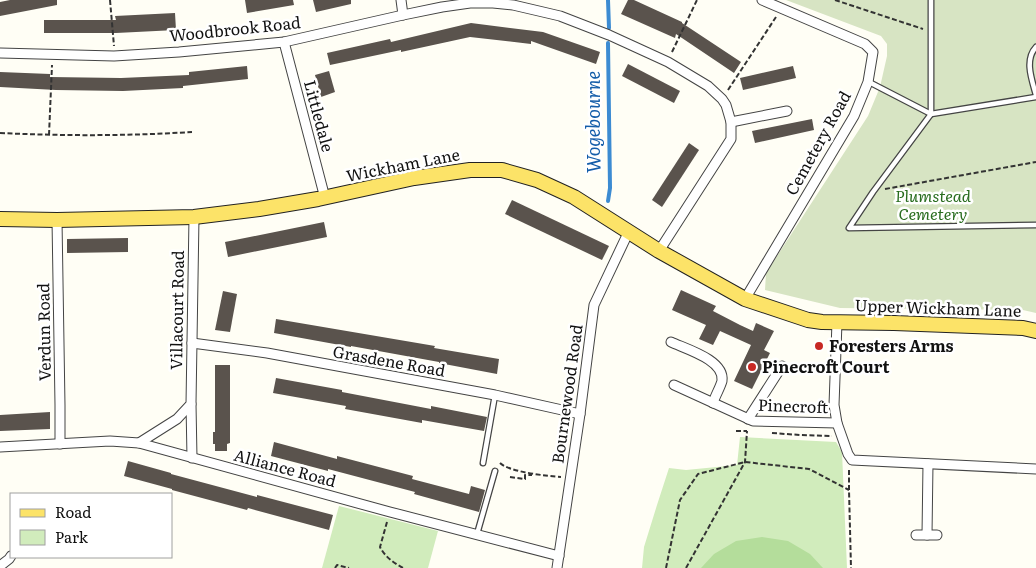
<svg xmlns="http://www.w3.org/2000/svg" width="1036" height="568" font-family="Literata,serif">
	<style>
		.green { fill: #d1ecbc }
		.forest { fill: #b4dd9b }
		.cemetery { fill: #d7e4c3 }
		.lines { fill: none; stroke-linecap: round; stroke-linejoin: round }
		.stream { stroke: #3c8bd2; stroke-width: 4 }
		.building { fill: #5a534d }
		.lane-casing { stroke: #444; stroke-width: 7 }
		.street-casing { stroke: #444; stroke-width: 11 }
		.primary-casing { stroke: #222; stroke-width: 16 }
		.path { stroke: #333; stroke-width: 2; stroke-dasharray: 5 2.5; stroke-linecap: butt }
		.lane { stroke: #fff; stroke-width: 4.5 }
		.street { stroke: #fff; stroke-width: 9 }
		.primary { stroke: #fce368; stroke-width: 14 }
		.poi-dot { fill: #c72823; stroke: #fff; stroke-width: 2 }
		.labels { text-anchor: middle; stroke-width: 5; stroke-linejoin: round; paint-order: stroke }
		.street-label { font-size: 16px; fill: #111; stroke: #fff }
		.park-label { font-size: 16px; font-style: italic; fill: #286c1e; stroke: #fff }
		.poi-label { font-size: 16px; font-weight: bold; fill: #111; stroke: #fff; text-anchor: start }
		.water-label { font-size: 18px; font-style: italic; fill: #145da9; stroke: #fff }
	</style>
	<rect width="100%" height="100%" fill="#fffef5"/>
	<g class="green">
		<path d="M740 437 836 442 842 452 847 568H642L644 547 657 505 669 468 686 470 737 465Z"/>
		<path d="M339 506 438 531 428 568H322Z"/>
	</g>
	<path class="forest" d="M762 537 788 541 810 554 823 568H701L714 554 736 541Z"/>
	<path class="cemetery" d="M786 0H1036V313L1023 310 840 308 765 290 766 273 868 116 880 87 887 56V44L881 36Z"/>
	<g class="lines">
		<g class="stream">
			<path d="M608 0 609 28"/>
			<path d="M608 201 610 188 608 43"/>
		</g>
	</g>
	<g class="building">
		<path d="M10 0H57V5L0 16V2Z"/>
		<path d="M245 0H293L294 5 247 13Z"/>
		<path d="M313 0H351V4L316 12Z"/>
		<path d="M628 0H634L682 22V23L741 62 734 73 676 34 675 38 621 14Z"/>
		<path d="M175 13 176 30 116 33H44V20H116L115 16Z"/>
		<path d="M471 23 543 32 600 52 596 64 531 41V44L470 37 401 52V50L330 65 327 53 390 39 391 42Z"/>
		<path d="M628 64 680 91 674 103 622 76Z"/>
		<path d="M247 66 248 79 183 86V88L123 91 56 90 0 87V72L50 74V77L121 78 189 75V72Z"/>
		<path d="M793 66 796 78 743 90 740 78Z"/>
		<path d="M329 71 335 92 321 97 315 75Z"/>
		<path d="M812 119 814 130 755 143 752 131Z"/>
		<path d="M689 143 699 150 662 207 652 200Z"/>
		<path d="M512 200 609 246 602 260 505 214Z"/>
		<path d="M324 222 327 237 228 257 225 242Z"/>
		<path d="M128 238V252L67 253V239Z"/>
		<path d="M681 290 716 306 713 311 740 325 753 331 756 323 774 331 764 350 770 353 752 389 734 381 751 345 720 331 713 345 699 339 706 325 672 310Z"/>
		<path d="M223 291 237 294 230 332 215 330Z"/>
		<path d="M276 319 435 346 434 348 499 359 497 374 439 363V362L351 346V347L274 333Z"/>
		<path d="M215 365H230V443L227 444V451H215V444H213V432H215Z"/>
		<path d="M276 378 342 390V392L431 409V406L487 417 484 431 422 420V423L345 409 346 406 273 393Z"/>
		<path d="M50 412V429L0 431V415Z"/>
		<path d="M274 442 337 459V456L413 476 412 479 469 494 471 486 485 490 479 512 414 494 415 492 328 469V471L271 456Z"/>
		<path d="M128 461 171 473V474L257 497V495L333 515 329 530 248 508 247 510 172 490V489L124 476Z"/>
	</g>
	<g class="lines">
		<g class="lane-casing">
			<g id="lane">
				<path d="M931 0V114L873 192 849 228 1036 225"/>
				<path d="M1036 47C1024 60 1032 80 1036 95"/>
				<path d="M869 82 931 114 1036 97"/>
				<path d="M483 463 495 395"/>
				<path d="M477 534 495 471"/>
			</g>
		</g>
		<g class="street-casing">
			<g id="street">
				<path d="M401 0 403 15"/>
				<path d="M284 42 325 198"/>
				<path d="M0 53 114 56 179 52 284 42 403 15 442 7 470 3H493L513 5 560 16 609 35 668 62 708 86 722 99 726 105 731 122V139L659 251"/>
				<path d="M731 122 787 111"/>
				<path d="M57 220 60 405V444"/>
				<path d="M745 299 854 116 868 82 873 52 865 44 762 0"/>
				<path d="M837 322 834 405 837 423 848 454 852 460 1036 469"/>
				<path d="M671 342C686 349 725 360 722 381 720 388 715 396 713 403"/>
				<path d="M192 343 267 353 495 395 580 414"/>
				<path d="M674 385 753 421 837 423"/>
				<path d="M191 404 192 458"/>
				<path d="M748 419 782 366"/>
				<path d="M139 443 177 419 191 404 194 217"/>
				<path d="M0 447 110 441 139 443 390 512 559 556"/>
				<path d="M916 535H937"/>
				<path d="M927 535 928 464"/>
				<path d="M0 566 9 559 11 556"/>
				<path d="M557 568 580 414 594 305 629 231"/>
			</g>
		</g>
		<g class="primary-casing">
			<path id="primary" d="M0 219 57 220 194 217 259 209 318 199 414 178 470 170H502L537 180 574 197 659 251 745 299 808 320 822 322 894 323 1023 328 1036 331"/>
		</g>
		<g class="path">
			<path d="M110 0 114 46"/>
			<path d="M835 0 923 29"/>
			<path d="M672 52 697 0"/>
			<path d="M728 90 776 17"/>
			<path d="M0 133C64 136 128 136 192 132"/>
			<path d="M49 135 52 65"/>
			<path d="M885 189 1036 162"/>
			<path d="M736 431H747"/>
			<path d="M772 433 800 435 832 436"/>
			<path d="M500 463C509 472 547 476 561 477"/>
			<path d="M849 470V490L851 568"/>
			<path d="M510 477 525 479V475H532"/>
			<path d="M387 522 380 547C385 557 394 563 403 568"/>
			<path d="M335 568 337 565 349 568"/>
			<path d="M666 568 680 500 698 474 745 462 809 469 849 490"/>
			<path d="M686 568 745 462 747 431"/>
		</g>
		<use href="#lane" class="lane"/>
		<use href="#street" class="street"/>
		<use href="#primary" class="primary"/>
	</g>
	<g class="poi-dot">
		<circle cx="819" cy="346" r="5"/>
		<circle cx="752" cy="367" r="5"/>
	</g>
	<g class="labels">
		<g class="street-label">
			<text transform="translate(235 29) rotate(-6)" y="6">Woodbrook Road</text>
			<text transform="translate(319 116) rotate(75)" y="6">Littledale</text>
			<text transform="translate(818 143) rotate(-61)" y="6">Cemetery Road</text>
			<text transform="translate(403 165) rotate(-11)" y="6">Wickham Lane</text>
			<text transform="translate(938 308) rotate(2)" y="6">Upper Wickham Lane</text>
			<text transform="translate(177 310) rotate(-89)" y="6">Villacourt Road</text>
			<text transform="translate(44 332) rotate(-91)" y="6">Verdun Road</text>
			<text transform="translate(389 361) rotate(10)" y="6">Grasdene Road</text>
			<text transform="translate(567 394) rotate(-82)" y="6">Bournewood Road</text>
			<text transform="translate(793 406) rotate(2)" y="6">Pinecroft</text>
			<text transform="translate(285 468) rotate(15)" y="6">Alliance Road</text>
		</g>
		<g class="park-label">
			<text x="933" y="202">Plumstead<tspan x="933" dy="18">Cemetery</tspan></text>
		</g>
		<g class="poi-label">
			<text x="829" y="352">Foresters Arms</text>
			<text x="762" y="373">Pinecroft Court</text>
		</g>
		<g class="water-label">
			<text transform="translate(594 122) rotate(-90)" y="6">Wogebourne</text>
		</g>
	</g>
	<rect x="10" y="493" width="162" height="65" fill="#ffffff" stroke="#a0a0a0"/>
	<rect x="20" y="509" width="25" height="8" fill="#fce368" stroke="#a0a0a0"/>
	<text x="55" y="518" font-size="15" fill="#111111">Road</text>
	<rect x="20" y="530" width="25" height="15" fill="#d1ecbc" stroke="#a0a0a0"/>
	<text x="55" y="543" font-size="15" fill="#111111">Park</text>
</svg>
